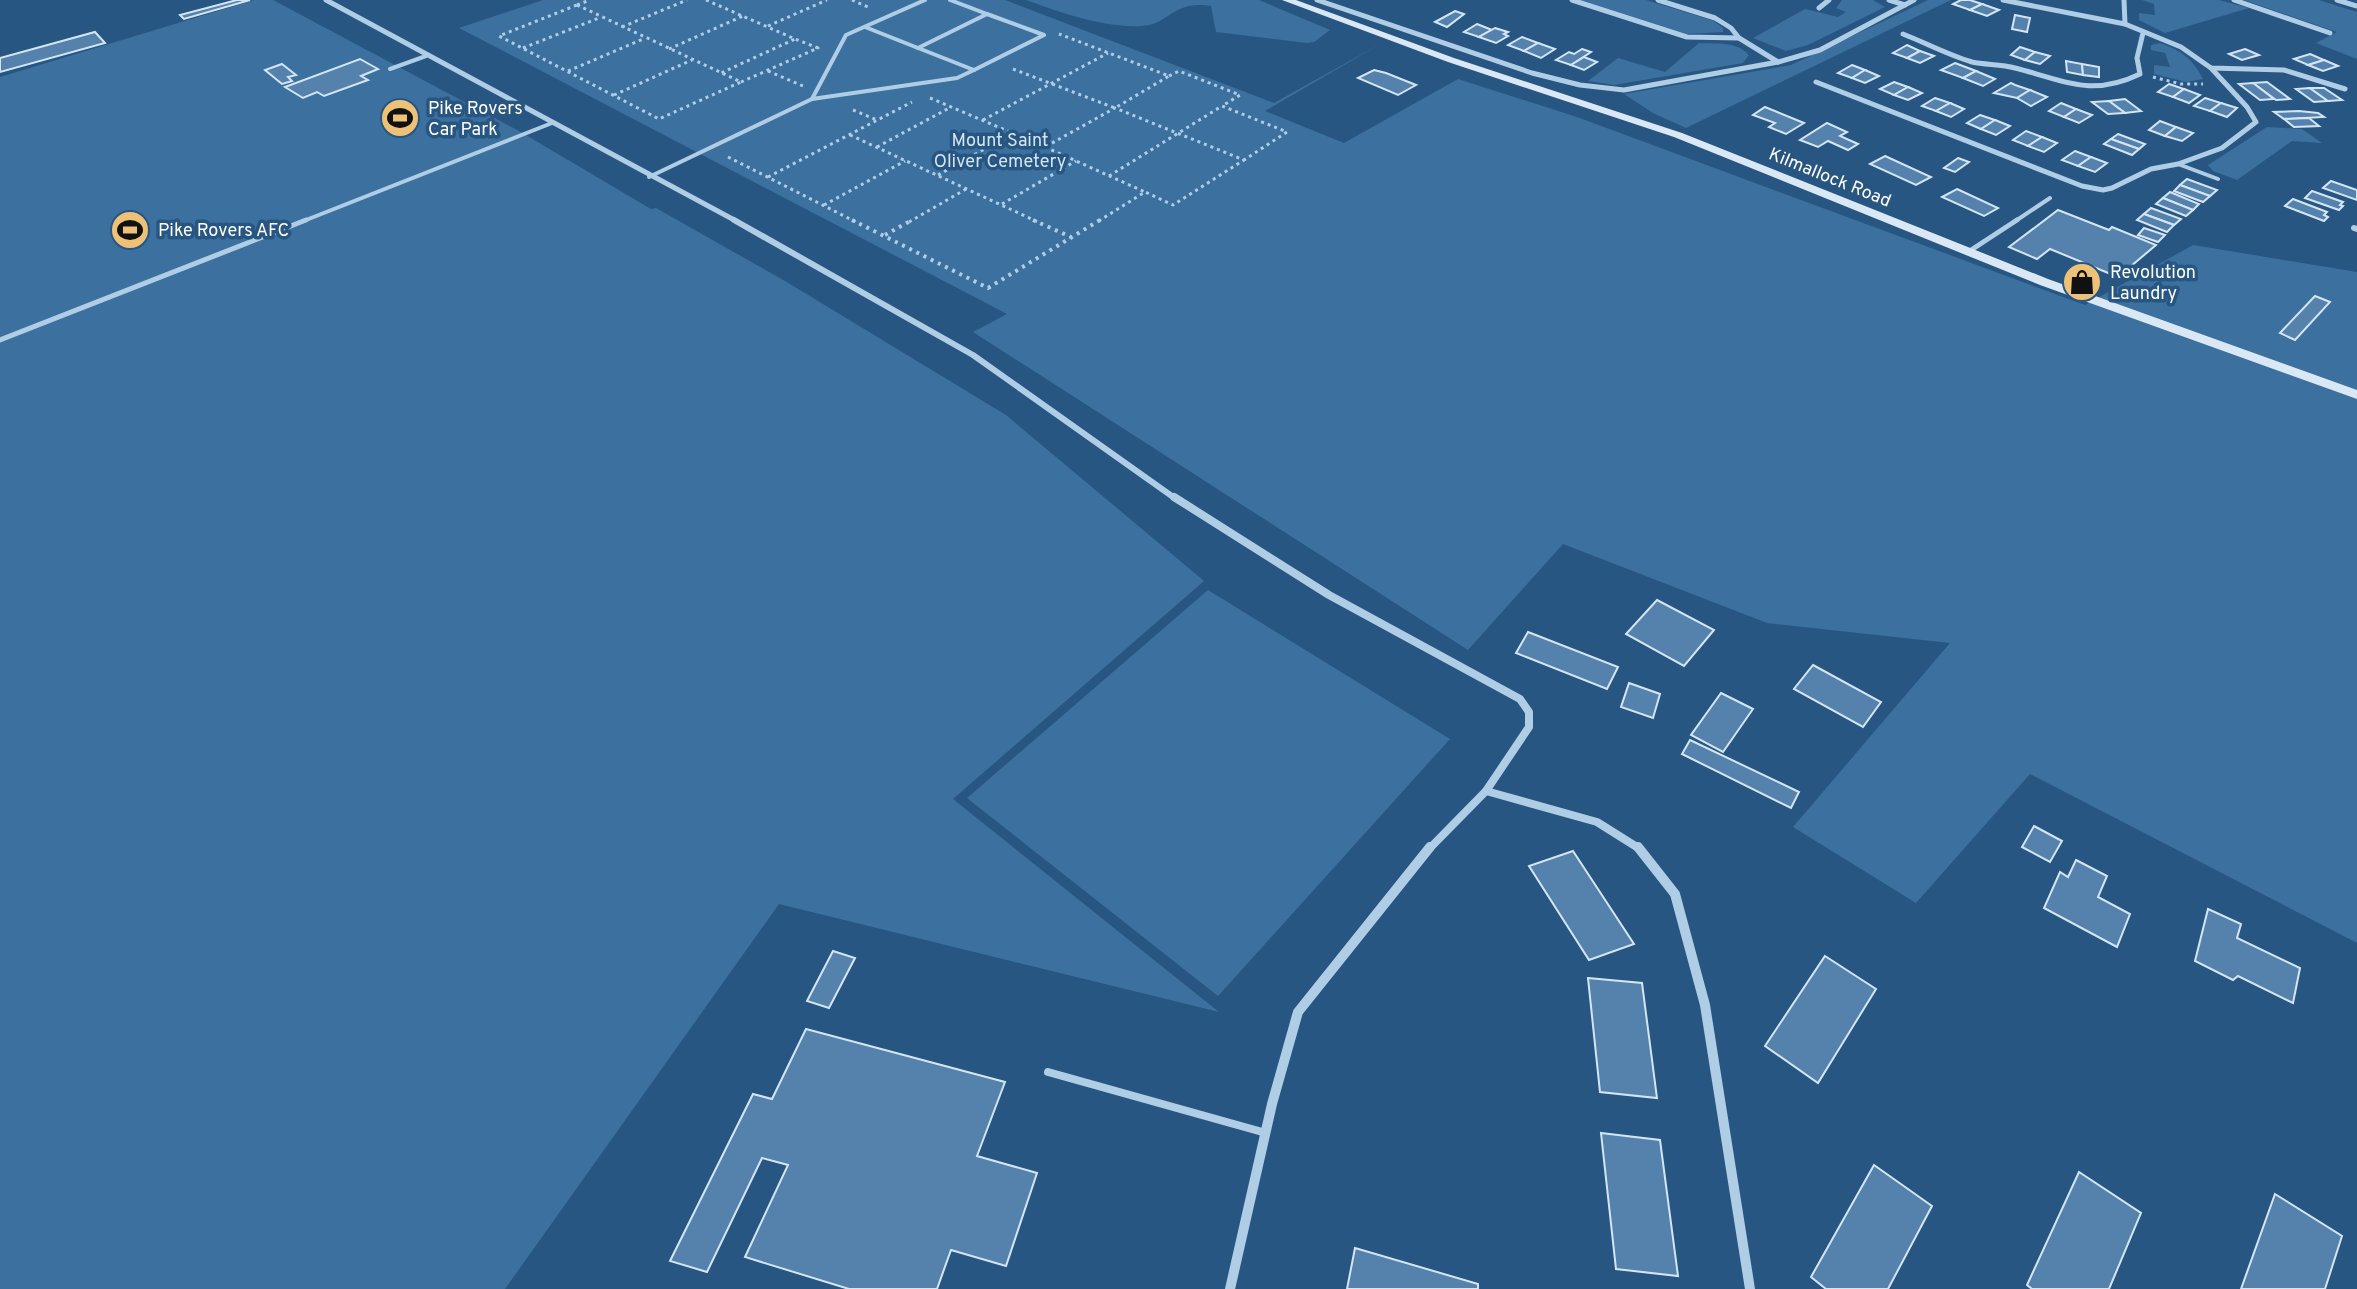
<svg xmlns="http://www.w3.org/2000/svg" width="2357" height="1289" font-family="Overpass,sans-serif">
	<style>
		.green { fill: #3c709f }
		.building { fill: #5482ac; stroke: #d3e5f5; stroke-width: 2 }
		.lines { fill: none; stroke-linecap: round; stroke-linejoin: round }
		.path-far1 { stroke: #b0cde6; stroke-width: 3; stroke-dasharray: 3 4; stroke-linecap: butt }
		.path { stroke: #b0cde6; stroke-width: 4; stroke-dasharray: 3 5; stroke-linecap: butt }
		.service-far2 { stroke: #b0cde6; stroke-width: 4 }
		.service-far1 { stroke: #b0cde6; stroke-width: 5 }
		.service { stroke: #b0cde6; stroke-width: 8 }
		.minor-far3 { stroke: #b0cde6; stroke-width: 5 }
		.minor-far2 { stroke: #b0cde6; stroke-width: 6 }
		.minor-far1 { stroke: #b0cde6; stroke-width: 8 }
		.minor { stroke: #b0cde6; stroke-width: 10 }
		.secondary { fill: #dae8f6; fill-rule: evenodd }
		.labels { text-anchor: middle; stroke-width: 7; stroke-linejoin: round; paint-order: stroke }
		.far-poi-label { font-size: 18px; fill: #fff; stroke: #285682; text-anchor: start }
		.far-park-label { font-size: 18px; fill: #d3e5f5; stroke: #285682 }
		.far-street-label { font-size: 18px; fill: #fff; stroke: #285682 }
	</style>
	<rect width="100%" height="100%" fill="#285682"/>
	<g class="green">
		<path d="M254 0H273L519 131 651 209 656 208 785 281 1006 415 1204 581 953 799 1219 1012 779 904 505 1289H0V77Z"/>
		<path d="M543 0H1005L1274 103 1382 43 1265 111 1344 143 1458 79 1577 117 2085 305 2193 245 2357 272V943L2030 774 1916 903 1793 827 1950 643 1767 623 1563 544 1468 650 973 332 1007 314 459 28Z"/>
		<path d="M1026 0H1259L1330 30 1314 42 1307 43 1216 32 1211 6C1172 0 1169 25 1142 26 1104 28 1062 13 1026 0Z"/>
		<path d="M1580 0H1646L1714 21 1723 28V32L1687 34Z"/>
		<path d="M1842 0H1873L1885 7 1808 45 1786 51 1753 38 1805 9 1838 17 1846 12 1836 8Z"/>
		<path d="M1928 0H1951L1686 128 1653 113 1624 94 1791 65Z"/>
		<path d="M2142 0H2219L2249 8 2165 33 2139 20V13L2155 15 2154 4Z"/>
		<path d="M2244 0H2319L2357 12V59L2316 43 2337 32Z"/>
		<path d="M1699 43C1717 44 1736 41 1749 55L1743 63 1614 85 1588 81 1618 58 1665 72Z"/>
		<path d="M2160 43C2182 51 2192 58 2203 79L2186 82 2154 74V65L2170 67 2165 53 2151 50V45Z"/>
		<path d="M2267 127 2302 129 2322 143 2292 141 2237 180 2213 171 2208 165Z"/>
		<path d="M1208 590 1450 739 1218 996 967 798Z"/>
	</g>
	<g class="building">
		<path d="M237 0H250L184 19 180 15Z"/>
		<path d="M1961 0H1970L1982 4 1970 10 1953 4Z"/>
		<path d="M1982 4 1999 10 1987 16 1970 10Z"/>
		<path d="M1455 11 1464 14 1447 27 1435 22Z"/>
		<path d="M2015 15 2030 18 2027 32 2012 29Z"/>
		<path d="M1477 24 1492 30 1479 37 1464 32Z"/>
		<path d="M1495 28 1508 32 1504 34 1508 36 1496 43 1479 37Z"/>
		<path d="M95 32 105 43 0 72V58Z"/>
		<path d="M1522 37 1538 43 1524 51 1508 45Z"/>
		<path d="M1538 43 1555 49 1541 58 1524 51Z"/>
		<path d="M1907 45 1920 51 1907 58 1893 53Z"/>
		<path d="M2020 47 2035 52 2025 60 2011 55Z"/>
		<path d="M1582 49 1591 52 1571 65 1556 60 1569 52 1574 54Z"/>
		<path d="M2245 49 2259 55 2242 60 2229 54Z"/>
		<path d="M1920 51 1934 56 1920 63 1907 58Z"/>
		<path d="M2035 52 2050 56 2040 64 2025 60Z"/>
		<path d="M2310 54 2324 60 2308 65 2294 59Z"/>
		<path d="M1584 57 1597 62 1584 70 1571 65Z"/>
		<path d="M360 59 378 69 361 76 368 80 324 96 317 92 303 98 285 87Z"/>
		<path d="M2324 60 2338 66 2323 71 2308 65Z"/>
		<path d="M2066 61 2082 64 2083 75 2067 72Z"/>
		<path d="M1955 63 1976 71 1963 78 1941 70Z"/>
		<path d="M282 64 296 75 288 77 292 81 282 84 265 70Z"/>
		<path d="M2082 64 2099 67V77L2083 75Z"/>
		<path d="M1852 65 1865 70 1852 78 1838 73Z"/>
		<path d="M1374 70 1386 73 1416 85 1398 95 1358 78Z"/>
		<path d="M1865 70 1879 76 1865 83 1852 78Z"/>
		<path d="M1976 71 1995 79 1983 86 1963 78Z"/>
		<path d="M1894 82 1908 87 1894 95 1880 89Z"/>
		<path d="M2267 82 2290 99 2276 100 2253 83Z"/>
		<path d="M2011 83 2015 85 2030 90 2017 98 1994 93Z"/>
		<path d="M2253 83 2274 99 2260 100 2239 84Z"/>
		<path d="M2169 84 2184 89 2173 97 2158 92Z"/>
		<path d="M1908 87 1922 93 1908 100 1894 95Z"/>
		<path d="M2310 88 2328 101 2314 102 2296 89Z"/>
		<path d="M2310 88H2324L2342 100 2328 101Z"/>
		<path d="M2184 89 2200 95 2189 103 2173 97Z"/>
		<path d="M2030 90 2047 97 2031 106 2017 98Z"/>
		<path d="M1935 98 1950 103 1936 111 1922 106Z"/>
		<path d="M2205 98 2221 103 2210 111 2194 106Z"/>
		<path d="M2125 99 2141 111 2125 113 2109 101Z"/>
		<path d="M2109 101 2125 113 2108 114 2092 102Z"/>
		<path d="M1950 103 1964 109 1951 117 1936 111Z"/>
		<path d="M2061 103 2076 109 2064 117 2049 111Z"/>
		<path d="M2221 103 2237 108 2227 117 2210 111Z"/>
		<path d="M1765 107 1804 123 1786 134 1769 127 1775 123 1753 115Z"/>
		<path d="M2076 109 2092 115 2079 123 2064 117Z"/>
		<path d="M2299 111 2318 113 2324 117 2284 119 2274 112Z"/>
		<path d="M1980 115 1995 120 1981 129 1967 123Z"/>
		<path d="M2309 118 2319 126 2294 127 2284 119Z"/>
		<path d="M1995 120 2010 126 1996 135 1981 129Z"/>
		<path d="M2160 121 2176 127 2165 136 2149 130Z"/>
		<path d="M1827 123 1847 132 1840 136 1858 144 1848 150 1828 141 1818 147 1800 140Z"/>
		<path d="M2176 127 2193 133 2182 141 2165 136Z"/>
		<path d="M2026 131 2042 137 2028 146 2013 140Z"/>
		<path d="M2118 134 2145 144 2139 149 2111 139Z"/>
		<path d="M2042 137 2057 143 2044 152 2028 146Z"/>
		<path d="M2111 139 2139 149 2132 155 2104 144Z"/>
		<path d="M2075 151 2091 157 2078 166 2062 160Z"/>
		<path d="M1885 156 1931 177 1916 185 1870 164Z"/>
		<path d="M2091 157 2107 163 2095 172 2078 166Z"/>
		<path d="M1958 158 1969 162 1955 172 1944 168Z"/>
		<path d="M2187 179 2217 190 2210 196 2180 185Z"/>
		<path d="M2331 181 2357 190V200L2323 188Z"/>
		<path d="M2180 185 2210 196 2203 202 2174 191Z"/>
		<path d="M1957 189 1998 208 1984 216 1942 197Z"/>
		<path d="M2312 191 2343 202 2340 205 2343 206 2339 210 2305 198Z"/>
		<path d="M2170 192 2199 204 2193 210 2163 198Z"/>
		<path d="M2163 198 2193 210 2186 216 2156 204Z"/>
		<path d="M2293 199 2327 212 2324 215 2328 217 2324 221 2285 206Z"/>
		<path d="M2151 208 2181 219 2174 225 2144 214Z"/>
		<path d="M2058 210 2109 230 2112 227 2156 245 2118 277 2050 249 2037 259 2009 247Z"/>
		<path d="M2144 214 2174 225 2167 232 2137 220Z"/>
		<path d="M2144 228 2165 235 2158 242 2138 235Z"/>
		<path d="M2315 296 2330 302 2295 340 2280 333Z"/>
		<path d="M1657 600 1714 630 1684 666 1626 634Z"/>
		<path d="M1528 632 1618 667 1607 689 1516 653Z"/>
		<path d="M1813 665 1881 702 1863 727 1794 689Z"/>
		<path d="M1629 683 1660 694 1653 718 1621 707Z"/>
		<path d="M1721 693 1753 709 1723 752 1691 735Z"/>
		<path d="M1690 740 1799 792 1791 808 1682 754Z"/>
		<path d="M2034 826 2062 841 2050 862 2022 847Z"/>
		<path d="M1573 851 1634 944 1589 960 1529 866Z"/>
		<path d="M2076 860 2107 876 2098 897 2130 914 2117 947 2044 908 2060 872 2068 877Z"/>
		<path d="M2208 909 2241 924 2237 938 2300 968 2293 1003 2238 976 2233 980 2195 961Z"/>
		<path d="M833 951 855 958 829 1008 807 1001Z"/>
		<path d="M1825 956 1876 989 1818 1083 1765 1046Z"/>
		<path d="M1588 978 1642 983 1657 1098 1600 1092Z"/>
		<path d="M806 1029 1005 1082 977 1156 1037 1173 1006 1266 951 1250 937 1289H849L745 1257 788 1165 762 1158 707 1272 670 1261 753 1094 772 1099Z"/>
		<path d="M1601 1133 1660 1140 1678 1276 1616 1269Z"/>
		<path d="M1874 1165 1932 1206 1888 1289H1826L1811 1277Z"/>
		<path d="M2079 1172 2141 1213 2109 1289H2032L2027 1285Z"/>
		<path d="M2275 1194 2342 1236 2325 1289H2241Z"/>
		<path d="M1355 1248 1478 1284V1289H1347Z"/>
	</g>
	<g class="lines">
		<g class="path-far1">
			<path d="M706 0 795 39 721 73"/>
			<path d="M852 0 870 8"/>
			<path d="M577 5 741 82 659 119 499 36Z"/>
			<path d="M577 5 590 0"/>
			<path d="M768 26 827 0"/>
			<path d="M622 27 687 0"/>
			<path d="M523 48 599 18"/>
			<path d="M669 49 743 16"/>
			<path d="M1013 69 1115 108 1169 76 1059 34"/>
			<path d="M568 71 643 39"/>
			<path d="M768 71 803 86"/>
			<path d="M1169 76 1179 71 1240 95 1222 106 1287 132 1244 160"/>
			<path d="M2153 77 2181 84H2203"/>
			<path d="M741 82 818 48 795 39"/>
			<path d="M614 95 692 60"/>
			<path d="M930 98 1045 147 1115 108 1244 160 1173 205 1145 192 1097 222"/>
			<path d="M853 110 877 120"/>
			<path d="M983 120 1108 53"/>
			<path d="M850 135 1038 222"/>
			<path d="M877 147 951 107"/>
			<path d="M1045 147 1145 192"/>
			<path d="M728 157 856 222"/>
			<path d="M938 175 1013 133"/>
			<path d="M1109 176 1222 106"/>
			<path d="M768 177 912 102"/>
			<path d="M1002 204 1076 161"/>
			<path d="M824 205 905 161"/>
			<path d="M909 222 966 189"/>
		</g>
		<g class="path">
			<path d="M852 220 988 288 1100 220"/>
			<path d="M1033 220 1071 237"/>
			<path d="M885 235 912 220"/>
		</g>
		<g class="service-far2">
			<path d="M865 27 918 48 987 14 950 0"/>
			<path d="M918 48 974 70 1044 35 987 14"/>
			<path d="M390 69 426 56"/>
			<path d="M812 99 846 35 925 0"/>
			<path d="M2178 164 2218 179"/>
			<path d="M649 177 812 99 957 78 974 70"/>
			<path d="M301 222 552 123"/>
			<path d="M2014 222 2050 198"/>
		</g>
		<g class="service-far1">
			<path d="M1968 252 2017 220"/>
			<path d="M0 340 306 220"/>
		</g>
		<path class="service" d="M1048 1072 1266 1133"/>
		<g class="minor-far3">
			<path d="M326 0 738 222"/>
			<path d="M1317 0 1532 73 1580 85 1624 90 1778 62 1820 50 1914 0"/>
			<path d="M1572 0 1687 37 1739 38"/>
			<path d="M1658 0 1715 18 1731 28 1739 38 1778 62"/>
			<path d="M1889 0 1905 5"/>
			<path d="M2003 0 2125 24 2181 47 2211 68 2284 70 2345 89"/>
			<path d="M2124 0 2125 24"/>
			<path d="M2234 0 2330 33"/>
			<path d="M2337 0 2357 6"/>
			<path d="M1819 8 1829 0"/>
			<path d="M1903 34C1926 43 1948 55 1972 62 1986 65 2001 64 2015 68 2064 80 2090 98 2140 74L2137 58 2143 33"/>
			<path d="M1816 82 2082 186 2103 190 2112 188 2151 169 2178 164 2222 148 2256 122 2247 107 2211 68"/>
		</g>
		<g class="minor-far2">
			<path d="M734 220 973 355 1176 499"/>
			<path d="M2354 228 2357 229"/>
		</g>
		<g class="minor-far1">
			<path d="M1174 497 1329 595 1520 699 1529 712V727L1486 791 1429 849"/>
			<path d="M1486 791 1597 822 1640 849"/>
		</g>
		<g class="minor">
			<path d="M1638 847 1675 894 1705 1005 1750 1289"/>
			<path d="M1230 1289 1272 1104 1298 1012 1430 847"/>
		</g>
		<path class="secondary" d="M1282 0H1296L1454 58 1682 133 2048 279 2357 390V399L2040 285 1674 137 1448 62Z"/>
	</g>
	<defs>
		<g id="stadium-disc" transform="scale(2)"><circle r="9.5" fill="#eec276" stroke="#285682"/><path d="M0-5a6.5 5 0 1 0 0 10a6.5 5 0 1 0 0-10ZM-3.5-1.8h7v3.6h-7Z" fill="#111"/></g>
		<g id="shop-disc" transform="scale(2)"><circle r="9.5" fill="#eec276" stroke="#285682"/><path d="M-5-2.5h2.3a2.7 3.5 0 0 1 5.4 0H5L5.5 6h-11ZM-1.5-2.5h3a1.5 2.3 0 0 0-3 0Z" fill="#111"/></g>
	</defs>
	<g fill-rule="evenodd">
		<use href="#stadium-disc" x="400" y="118"/>
		<use href="#stadium-disc" x="130" y="230"/>
		<use href="#shop-disc" x="2082" y="282"/>
	</g>
	<g class="labels">
		<g class="far-poi-label">
			<text x="428" y="114">Pike Rovers<tspan x="428" dy="21">Car Park</tspan></text>
			<text x="158" y="236">Pike Rovers AFC</text>
			<text x="2110" y="278">Revolution<tspan x="2110" dy="21">Laundry</tspan></text>
		</g>
		<g class="far-park-label">
			<text x="1000" y="146">Mount Saint<tspan x="1000" dy="21">Oliver Cemetery</tspan></text>
		</g>
		<g class="far-street-label">
			<text transform="translate(1830 177) rotate(22)" y="6">Kilmallock Road</text>
		</g>
	</g>
</svg>
